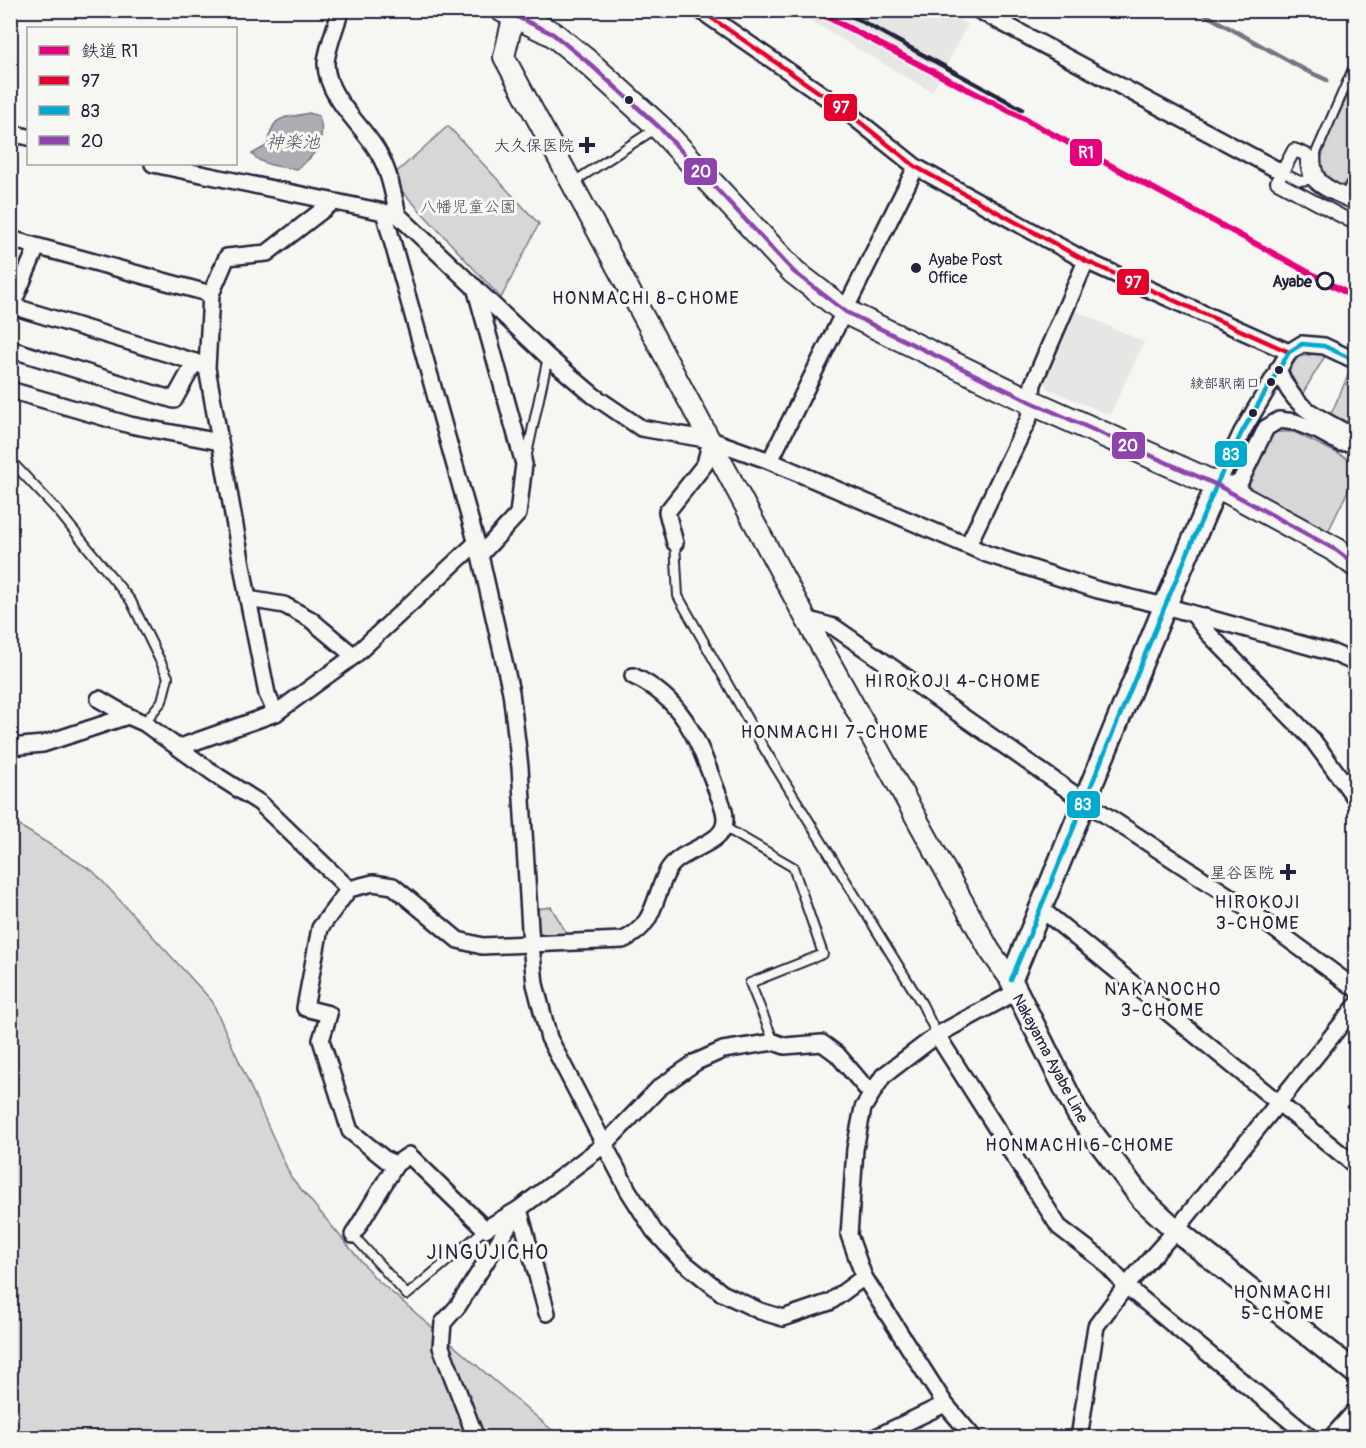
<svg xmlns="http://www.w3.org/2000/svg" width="1366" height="1448" font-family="Pangolin,'Klee One',sans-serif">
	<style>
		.built { fill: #e6e6e4 }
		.green { fill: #d7d7d7; stroke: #7c7c89; stroke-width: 1.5 }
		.water { fill: #adadb3; stroke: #757583; stroke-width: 1.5 }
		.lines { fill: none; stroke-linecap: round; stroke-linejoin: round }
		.stream { stroke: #757583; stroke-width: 4.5 }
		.service-casing { stroke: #22223b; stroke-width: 12 }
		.pedestrian-casing { stroke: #22223b; stroke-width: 16 }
		.minor-casing { stroke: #22223b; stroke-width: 20 }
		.tertiary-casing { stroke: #22223b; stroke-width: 24 }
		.secondary-casing { stroke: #22223b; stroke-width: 26 }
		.primary-casing { stroke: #22223b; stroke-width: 28 }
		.service { stroke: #f6f6f2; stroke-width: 8 }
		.pedestrian { stroke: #f6f6f2; stroke-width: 12 }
		.minor { stroke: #f6f6f2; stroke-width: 15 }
		.tertiary { stroke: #f6f6f2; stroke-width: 20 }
		.secondary { stroke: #f6f6f2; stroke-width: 21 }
		.primary { stroke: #f6f6f2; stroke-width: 24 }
		.rail { stroke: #22223b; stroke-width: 4.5 }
		.bus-1-casing { stroke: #f6f6f2; stroke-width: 9 }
		.bus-2-casing { stroke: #f6f6f2; stroke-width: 9 }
		.bus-3-casing { stroke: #f6f6f2; stroke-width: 9 }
		.bus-1 { stroke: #e4002b; stroke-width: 4.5 }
		.bus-2 { stroke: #00a9ce; stroke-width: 4.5 }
		.bus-3 { stroke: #8e44ad; stroke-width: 4.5 }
		.rail-1-casing { stroke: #f6f6f2; stroke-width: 10 }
		.rail-1 { stroke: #e5007d; stroke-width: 6 }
		.bus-dot { fill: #22223b; stroke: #f6f6f2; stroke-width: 2 }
		.stop-dot { fill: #f6f6f2; stroke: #22223b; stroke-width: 3 }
		.labels { text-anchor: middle; stroke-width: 6; stroke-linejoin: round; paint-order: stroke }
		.bus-label { font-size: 14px; fill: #22223b; stroke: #f6f6f2; text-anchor: end }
		.poi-label { font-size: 16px; fill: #22223b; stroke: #f6f6f2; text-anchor: end }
		.park-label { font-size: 16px; fill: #4f4f62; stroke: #f6f6f2 }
		.stop-label { font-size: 16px; font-weight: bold; fill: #22223b; stroke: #f6f6f2; text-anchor: end }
		.street-label { font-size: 16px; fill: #22223b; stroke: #f6f6f2 }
		.water-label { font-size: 18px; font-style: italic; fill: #535365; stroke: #f6f6f2 }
		.neighbourhood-label { font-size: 18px; letter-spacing: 1.5px; fill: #22223b; stroke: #f6f6f2 }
		.quarter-label { font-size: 20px; letter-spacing: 1.5px; fill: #22223b; stroke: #f6f6f2 }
		.line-badge { stroke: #f6f6f2; stroke-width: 2 }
		.badge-label { font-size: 16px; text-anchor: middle; font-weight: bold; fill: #fff }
	</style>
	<rect width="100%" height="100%" fill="#f6f6f2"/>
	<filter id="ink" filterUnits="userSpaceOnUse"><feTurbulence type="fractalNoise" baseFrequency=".0167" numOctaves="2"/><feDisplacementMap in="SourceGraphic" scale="12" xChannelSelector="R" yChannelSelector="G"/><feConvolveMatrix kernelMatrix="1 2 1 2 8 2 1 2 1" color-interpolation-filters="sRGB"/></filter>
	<g filter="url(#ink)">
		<g class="built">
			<path d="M794 11H957L953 17 968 24 932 92Z"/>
			<path d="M1074 310 1144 342 1110 415 1048 389 1043 375Z"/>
		</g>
		<g class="green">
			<path d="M1350 91 1353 111 1355 117C1356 136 1360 175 1342 186 1334 181 1324 176 1322 166 1318 152 1343 106 1350 91Z"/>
			<path d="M448 126 539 224 501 298 390 178Z"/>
			<path d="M1320 353 1325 356 1300 398 1287 373 1298 357Z"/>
			<path d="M1350 371 1355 374V424C1345 425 1337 422 1331 414Z"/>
			<path d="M1272 432H1294L1355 462V476L1327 534 1245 485Z"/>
			<path d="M10 820 93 871 212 1001 291 1177 375 1278 560 1437H11Z"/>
			<path d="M551 907 572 942 531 945 528 910Z"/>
		</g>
		<path class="water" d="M309 113 319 116C327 141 316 155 297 169 282 167 262 166 252 154L268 145C273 111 284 120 309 113Z"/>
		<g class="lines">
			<path class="stream" d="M1197 10 1307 71 1327 80"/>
			<g class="service-casing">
				<g id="service">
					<path d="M1280 171 1300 181 1316 179"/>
					<path d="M572 183 655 129"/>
					<path d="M1343 192C1321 181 1316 179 1316 153L1356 62"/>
					<path d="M1346 194 1356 173"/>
					<path d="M526 459 548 357"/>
					<path d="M10 460 58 511 131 601 168 677 162 701 144 723"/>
					<path d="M675 543 678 596 762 745 922 1004 937 1035"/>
					<path d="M724 827 793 867 823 954 750 983 774 1042"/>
					<path d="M353 1235 407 1295 485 1229"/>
				</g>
			</g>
			<g class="pedestrian-casing">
				<path id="pedestrian" d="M1356 204C1330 191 1305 188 1307 155L1294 150 1277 182 1356 224"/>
			</g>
			<g class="minor-casing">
				<g id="minor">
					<path d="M341 10C337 23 326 51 326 64 327 100 364 125 379 154 390 173 393 194 398 215"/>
					<path d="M700 10 846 111 916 167 1086 261 1289 352"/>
					<path d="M978 10 1274 168"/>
					<path d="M10 133 28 137"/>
					<path d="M153 164 398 215 548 357 594 396 641 428 711 440 770 461 987 554 1098 590 1165 606 1333 653 1356 663"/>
					<path d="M384 212 480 555 511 692 520 767 531 945 535 984 549 1038 628 1190 654 1231 681 1260 722 1293 760 1311 783 1318 830 1302 864 1277"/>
					<path d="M10 239 211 294"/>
					<path d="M475 287 524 464 518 514 480 555"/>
					<path d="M12 306 195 362 203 366"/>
					<path d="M10 310 37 247"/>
					<path d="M10 349 174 400 195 362"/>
					<path d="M1356 361 1324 346 1302 344 1289 352 1242 432 1217 485 1239 484 1266 428 1279 420 1295 422 1318 431 1340 443 1356 442"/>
					<path d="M1278 369C1294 409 1313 414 1349 434L1356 435"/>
					<path d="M10 390 130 425 220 442"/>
					<path d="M770 461 916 167"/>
					<path d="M675 543 667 512 705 464 711 440"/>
					<path d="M968 545 1029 418 1033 384 1086 261"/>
					<path d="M248 599 284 605 310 619 354 656"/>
					<path d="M1194 615 1207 632 1312 739 1356 799"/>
					<path d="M806 619 834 627 1084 801 1235 900 1356 989"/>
					<path d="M99 699 128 716"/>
					<path d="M276 713 267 694 248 599 207 368 211 294 227 257 267 253 333 202"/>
					<path d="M10 747 43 744 128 716 144 723 219 777 260 803 349 889"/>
					<path d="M180 747 276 713 354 656 476 543"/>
					<path d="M1040 908 1356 1166"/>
					<path d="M937 1035 1059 1227 1101 1259 1126 1286 1311 1438"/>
					<path d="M353 1235 396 1164"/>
					<path d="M547 1313 519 1209 485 1229 409 1155 396 1164 386 1160 350 1131 321 1040 329 1014 305 1008 320 928 349 889 373 883 393 886 458 940 482 946 623 940C656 925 653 898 668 870 679 850 718 846 724 826 728 813 719 798 715 786 697 738 683 699 633 676"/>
					<path d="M476 1438 441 1347 443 1323 458 1306 519 1209 605 1144 659 1088 696 1062 723 1050 774 1042 785 1046 822 1043 837 1054 871 1094"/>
					<path d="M874 1438 945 1404"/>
					<path d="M974 1438 945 1404 864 1277 849 1235 855 1149 863 1108 883 1076 937 1035 1016 992"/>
					<path d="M1079 1438 1096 1326 1126 1286 1176 1230 1356 1006"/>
					<path d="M1331 1438 1356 1410"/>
				</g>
			</g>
			<g class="tertiary-casing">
				<path id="tertiary" d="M514 14 504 57 806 619 990 951 1011 980"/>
			</g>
			<g class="secondary-casing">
				<path id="secondary" d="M1217 485 1165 606 1011 980 1078 1114 1142 1199 1176 1230 1356 1373"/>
			</g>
			<g class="primary-casing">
				<path id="primary" d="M503 10 553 34 590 64 659 127 794 272 846 312 1031 402 1217 485 1336 550 1356 565"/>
			</g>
			<use href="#service" class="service"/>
			<use href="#pedestrian" class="pedestrian"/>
			<use href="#minor" class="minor"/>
			<use href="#tertiary" class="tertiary"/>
			<use href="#secondary" class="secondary"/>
			<use href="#primary" class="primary"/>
			<g class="rail">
				<path d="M841 10 1022 109"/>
				<path d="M879 10 883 13"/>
			</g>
			<g class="bus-1-casing">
				<path id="bus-1" d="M700 10 846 111 916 167 1086 261 1289 352"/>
			</g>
			<g class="bus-2-casing">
				<path id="bus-2" d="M1011 980 1165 606 1219 479 1242 432 1289 352 1302 344 1324 346 1356 361"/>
			</g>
			<g class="bus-3-casing">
				<path id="bus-3" d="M503 10 553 34 590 64 659 127 794 272 846 312 1031 402 1217 485 1336 550 1356 565"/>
			</g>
			<use href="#bus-1" class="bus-1"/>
			<use href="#bus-2" class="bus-2"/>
			<use href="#bus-3" class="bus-3"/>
			<g class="rail-1-casing">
				<path id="rail-1" d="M814 10 1019 116 1356 298"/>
			</g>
			<use href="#rail-1" class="rail-1"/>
		</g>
	</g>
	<g class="bus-dot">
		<circle cx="629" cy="100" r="5"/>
		<path d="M584 136h6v6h6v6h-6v6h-6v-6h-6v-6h6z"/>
		<circle cx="916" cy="268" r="6"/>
		<circle cx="1279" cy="370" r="5"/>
		<circle cx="1271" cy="382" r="5"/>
		<circle cx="1253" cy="413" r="5"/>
		<path d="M1285 863h6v6h6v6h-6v6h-6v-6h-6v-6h6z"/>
	</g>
	<circle class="stop-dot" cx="1325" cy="281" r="8"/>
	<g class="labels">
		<g class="bus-label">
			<text x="1260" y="388">綾部駅南口</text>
		</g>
		<g class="poi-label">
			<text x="574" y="151">大久保医院</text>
			<text x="928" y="265" text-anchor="start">Ayabe Post<tspan x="928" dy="18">Office</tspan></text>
			<text x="1274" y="878">星谷医院</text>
		</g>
		<g class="park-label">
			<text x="468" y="212">八幡児童公園</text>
		</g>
		<g class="stop-label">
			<text x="1312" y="287">Ayabe</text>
		</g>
		<g class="street-label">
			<text transform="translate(1051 1058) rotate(62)" y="6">Nakayama Ayabe Line</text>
		</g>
		<g class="water-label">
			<text x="293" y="148">神楽池</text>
		</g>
		<g class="neighbourhood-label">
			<text x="646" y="304">HONMACHI 8-CHOME</text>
			<text x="953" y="687">HIROKOJI 4-CHOME</text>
			<text x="835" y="738">HONMACHI 7-CHOME</text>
			<text x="1258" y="908">HIROKOJI<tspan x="1258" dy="21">3-CHOME</tspan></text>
			<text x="1163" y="995">NAKANOCHO<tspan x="1163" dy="21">3-CHOME</tspan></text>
			<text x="1080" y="1151">HONMACHI 6-CHOME</text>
			<text x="1283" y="1298">HONMACHI<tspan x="1283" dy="21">5-CHOME</tspan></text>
		</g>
		<g class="quarter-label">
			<text x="488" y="1259">JINGUJICHO</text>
		</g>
	</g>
	<g class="line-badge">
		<rect x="823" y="93" width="35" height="29" rx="6" fill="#e4002b"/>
		<rect x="1069" y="138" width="34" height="29" rx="6" fill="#e5007d"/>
		<rect x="683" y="157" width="35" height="29" rx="6" fill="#8e44ad"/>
		<rect x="1116" y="268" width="34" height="28" rx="6" fill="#e4002b"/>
		<rect x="1111" y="431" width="35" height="29" rx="6" fill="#8e44ad"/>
		<rect x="1214" y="440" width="34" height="28" rx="6" fill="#00a9ce"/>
		<rect x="1066" y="790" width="35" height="29" rx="6" fill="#00a9ce"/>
	</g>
	<g class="badge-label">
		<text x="841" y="113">97</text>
		<text x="1086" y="158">R1</text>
		<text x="701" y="177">20</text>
		<text x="1133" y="288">97</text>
		<text x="1128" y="451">20</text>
		<text x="1231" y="460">83</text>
		<text x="1083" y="810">83</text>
	</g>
	<rect width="1366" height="1448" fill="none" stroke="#f6f6f2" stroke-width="36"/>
	<rect x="18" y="18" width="1330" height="1412" fill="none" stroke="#22223b" stroke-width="2" filter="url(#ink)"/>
	<rect x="27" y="27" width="210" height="138" fill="#f6f6f2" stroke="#a1a1a9" stroke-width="1.5"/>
	<rect x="39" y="46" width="30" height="9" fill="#e5007d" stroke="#a1a1a9" stroke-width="1.5"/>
	<text x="81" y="57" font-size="18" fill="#22223b">鉄道 R1</text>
	<rect x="39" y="76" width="30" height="9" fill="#e4002b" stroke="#a1a1a9" stroke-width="1.5"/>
	<text x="81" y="87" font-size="18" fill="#22223b">97</text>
	<rect x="39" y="106" width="30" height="9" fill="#00a9ce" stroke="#a1a1a9" stroke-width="1.5"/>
	<text x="81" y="117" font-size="18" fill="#22223b">83</text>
	<rect x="39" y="136" width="30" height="9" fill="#8e44ad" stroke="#a1a1a9" stroke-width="1.5"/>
	<text x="81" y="147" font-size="18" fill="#22223b">20</text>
</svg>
